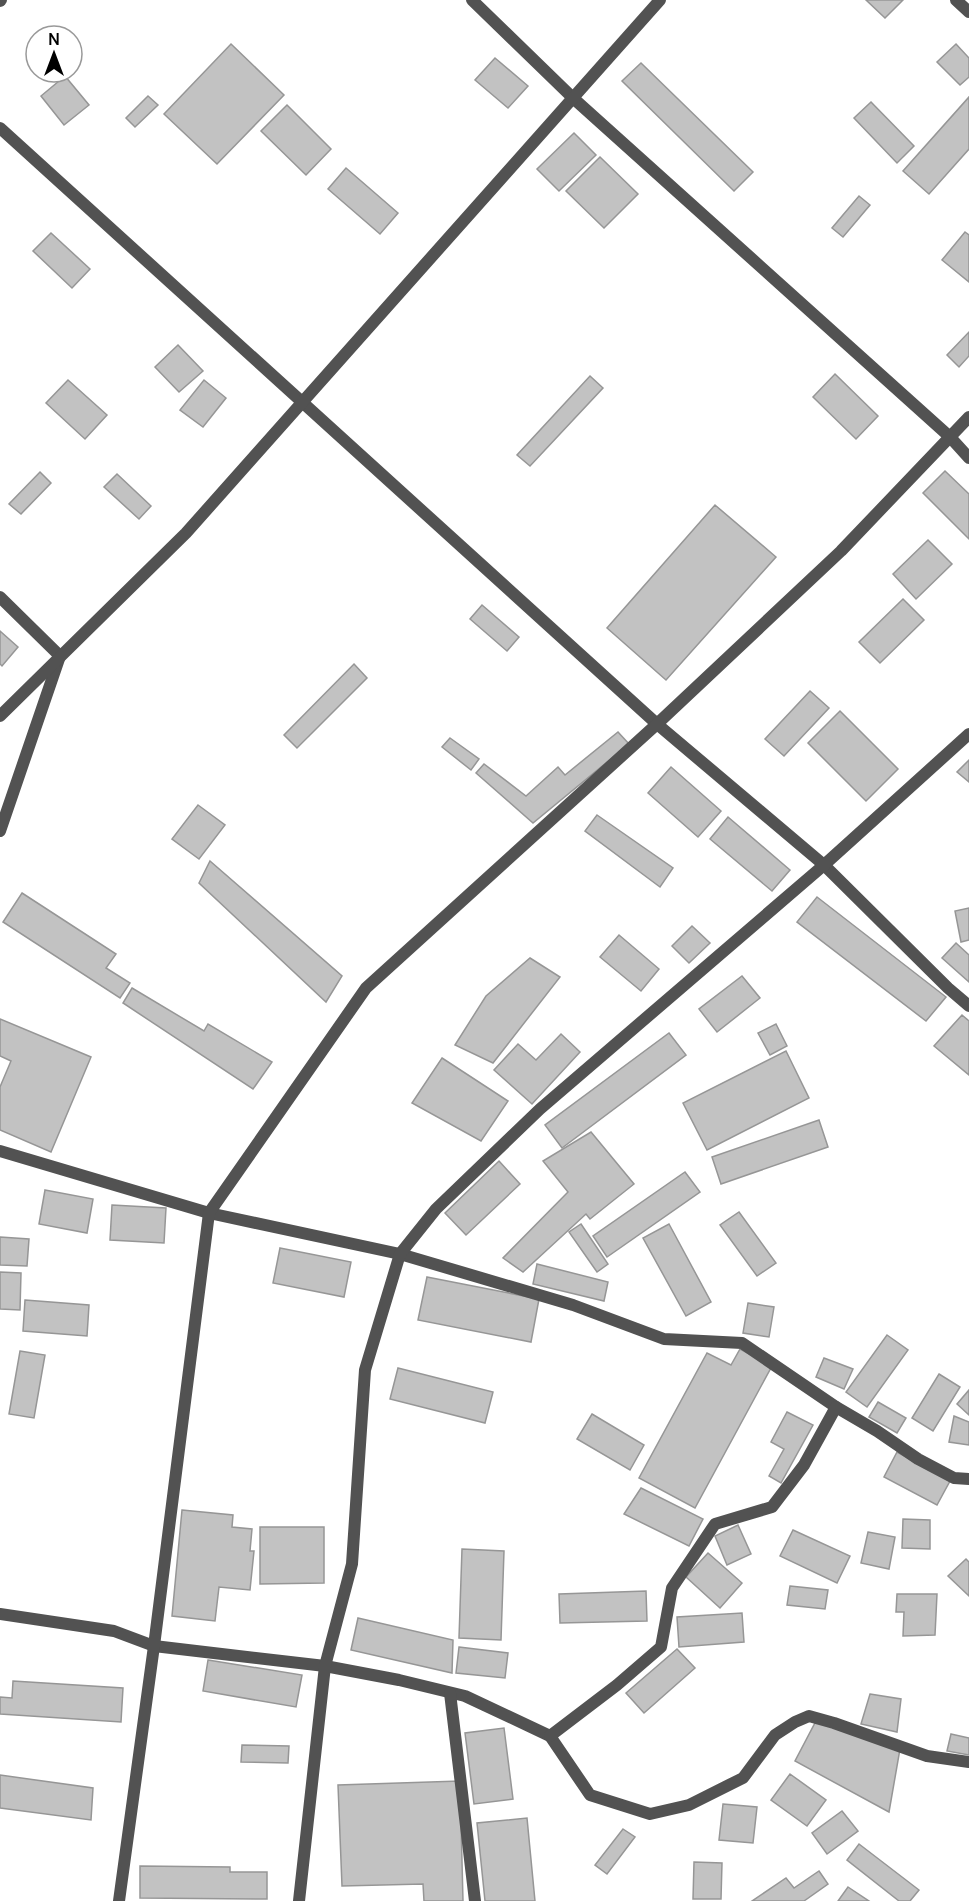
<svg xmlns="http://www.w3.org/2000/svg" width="969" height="1901" font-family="Manrope,sans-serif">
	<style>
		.building { fill: #c2c2c2; stroke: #969696; stroke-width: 1.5 }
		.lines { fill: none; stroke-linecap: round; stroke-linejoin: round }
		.minor { stroke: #525252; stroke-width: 12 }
	</style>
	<rect width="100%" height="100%" fill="#fff"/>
	<g class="building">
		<path d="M866 0H903L885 18Z"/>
		<path d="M231 44 284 95 217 164 164 114Z"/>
		<path d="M956 44 969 58V77L960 85 937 62Z"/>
		<path d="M495 58 528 86 508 108 475 80Z"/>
		<path d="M641 63 753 172 734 191 622 81Z"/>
		<path d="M65 76 89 105 64 125 41 96Z"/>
		<path d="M148 96 158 105 135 127 126 118Z"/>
		<path d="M969 97V149L929 194 903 171Z"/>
		<path d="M871 102 914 146 897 163 854 118Z"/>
		<path d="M287 105 331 149 306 175 261 131Z"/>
		<path d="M574 133 596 155 559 191 537 169Z"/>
		<path d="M600 157 638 194 604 228 566 191Z"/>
		<path d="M346 168 398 213 380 234 328 189Z"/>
		<path d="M859 196 870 205 843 237 832 228Z"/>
		<path d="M965 232 969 235V282L942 260Z"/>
		<path d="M51 233 90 269 72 288 33 251Z"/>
		<path d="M969 332V356L959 367 947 355Z"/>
		<path d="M178 345 203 371 179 392 155 367Z"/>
		<path d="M835 374 878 416 856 439 813 397Z"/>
		<path d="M590 376 603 388 530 466 517 455Z"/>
		<path d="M68 380 107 415 85 439 46 403Z"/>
		<path d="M204 380 226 398 203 427 180 410Z"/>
		<path d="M945 471 969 494V539L923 493Z"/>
		<path d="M40 472 51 483 21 514 9 504Z"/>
		<path d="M117 474 151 506 139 519 104 487Z"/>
		<path d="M715 505 776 557 666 680 607 628Z"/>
		<path d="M928 540 952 564 916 599 893 574Z"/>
		<path d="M903 599 924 620 880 663 859 642Z"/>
		<path d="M482 605 519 637 507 651 470 619Z"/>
		<path d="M0 631 18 647 2 666 0 664Z"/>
		<path d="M354 664 367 678 297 748 284 735Z"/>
		<path d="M810 691 829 708 784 756 765 739Z"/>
		<path d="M840 711 898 769 866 801 808 743Z"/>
		<path d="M618 732 629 744 533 823 476 773 484 764 526 796 558 767 565 775Z"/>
		<path d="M450 738 479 759 471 770 442 747Z"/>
		<path d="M969 760V782L957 772Z"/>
		<path d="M671 767 721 811 698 837 648 793Z"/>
		<path d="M198 805 225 825 199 859 172 839Z"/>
		<path d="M597 815 673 868 660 887 585 831Z"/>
		<path d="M728 817 790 870 772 891 710 839Z"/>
		<path d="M210 861 342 976 326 1002 199 883Z"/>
		<path d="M22 893 116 954 106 968 130 983 120 998 3 922Z"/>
		<path d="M817 897 946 997 926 1021 797 922Z"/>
		<path d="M969 908V940L961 942 955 911Z"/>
		<path d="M692 926 710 943 689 963 672 946Z"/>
		<path d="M619 935 659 969 641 991 600 957Z"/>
		<path d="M956 943 969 955V982L942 958Z"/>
		<path d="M530 958 560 977 493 1063 455 1045 486 996Z"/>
		<path d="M742 976 760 998 717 1032 699 1009Z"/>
		<path d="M132 988 204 1031 208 1024 272 1062 253 1089 123 1003Z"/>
		<path d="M962 1015 969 1021V1075L934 1046Z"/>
		<path d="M0 1019 91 1057 51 1152 0 1130V1087L11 1061 0 1056Z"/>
		<path d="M776 1024 787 1046 770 1055 758 1033Z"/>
		<path d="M669 1033 686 1055 562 1148 545 1125Z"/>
		<path d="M561 1034 580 1052 532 1104 494 1070 518 1044 536 1060Z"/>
		<path d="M786 1051 809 1098 707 1150 683 1103Z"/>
		<path d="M442 1058 508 1101 481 1141 412 1103Z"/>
		<path d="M819 1120 828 1147 721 1184 712 1157Z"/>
		<path d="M591 1132 634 1184 590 1219 586 1214 523 1272 503 1258 568 1192 543 1161Z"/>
		<path d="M499 1161 520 1184 466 1235 445 1213Z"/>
		<path d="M685 1172 700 1192 607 1257 593 1236Z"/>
		<path d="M45 1190 93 1199 87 1233 39 1224Z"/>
		<path d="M112 1205 166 1208 164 1243 110 1240Z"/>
		<path d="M739 1212 776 1263 757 1276 720 1225Z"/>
		<path d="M581 1224 608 1264 597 1272 569 1232Z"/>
		<path d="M669 1224 711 1302 686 1316 643 1238Z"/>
		<path d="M0 1237 29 1239 27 1266 0 1265Z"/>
		<path d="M280 1248 351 1262 344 1297 273 1283Z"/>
		<path d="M537 1264 608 1282 604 1301 533 1284Z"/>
		<path d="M0 1272 21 1273 20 1310 0 1309Z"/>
		<path d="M427 1277 539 1299 531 1342 418 1320Z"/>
		<path d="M25 1300 89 1305 87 1336 23 1331Z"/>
		<path d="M748 1303 774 1307 769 1337 743 1333Z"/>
		<path d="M887 1335 908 1350 867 1407 846 1392Z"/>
		<path d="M740 1349 772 1366 695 1508 639 1478 707 1353 731 1365Z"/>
		<path d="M20 1351 45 1355 34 1418 9 1414Z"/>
		<path d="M824 1358 853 1369 844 1389 816 1377Z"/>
		<path d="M398 1368 493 1392 485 1423 390 1399Z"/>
		<path d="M939 1374 960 1387 933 1431 912 1418Z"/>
		<path d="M969 1390V1415L957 1404Z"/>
		<path d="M878 1402 906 1418 897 1433 869 1417Z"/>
		<path d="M787 1412 813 1425 781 1483 769 1476 784 1449 771 1442Z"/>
		<path d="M592 1414 644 1445 630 1470 577 1439Z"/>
		<path d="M954 1416 969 1422V1445L949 1442Z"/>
		<path d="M897 1452 950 1481 937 1505 884 1477Z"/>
		<path d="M641 1488 703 1519 689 1546 624 1514Z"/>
		<path d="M182 1510 233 1515 232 1527 252 1529 250 1551H254L250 1590 219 1587 215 1621 172 1616Z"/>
		<path d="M903 1519 930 1520V1549L902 1548Z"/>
		<path d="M738 1525 751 1554 727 1565 715 1536Z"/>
		<path d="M260 1527H324V1583L260 1584Z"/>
		<path d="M793 1530 850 1556 837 1583 780 1556Z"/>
		<path d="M868 1532 895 1537 889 1569 861 1563Z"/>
		<path d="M462 1549 504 1551 501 1640 459 1638Z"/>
		<path d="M708 1553 742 1583 720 1608 686 1577Z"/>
		<path d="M966 1559 969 1562V1596L948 1576Z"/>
		<path d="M790 1586 828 1590 825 1609 787 1605Z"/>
		<path d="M646 1591 647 1621 560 1623 559 1594Z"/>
		<path d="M897 1594H937L935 1635 903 1636 904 1612H896Z"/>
		<path d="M742 1613 744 1642 679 1647 677 1617Z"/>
		<path d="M358 1618 453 1640 452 1673 351 1650Z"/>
		<path d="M459 1647 508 1653 505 1678 456 1673Z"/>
		<path d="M677 1649 695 1668 644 1713 626 1693Z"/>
		<path d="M208 1660 302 1675 296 1707 203 1691Z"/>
		<path d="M13 1681 123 1688 121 1722 0 1714V1697L12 1698Z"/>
		<path d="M870 1694 901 1699 897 1732 861 1724Z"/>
		<path d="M816 1721 900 1749 889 1812 795 1761Z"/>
		<path d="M504 1728 513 1799 474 1804 465 1733Z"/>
		<path d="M951 1734 969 1738V1755L947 1751Z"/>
		<path d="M242 1745 289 1746 288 1763 241 1762Z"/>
		<path d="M790 1774 826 1800 807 1826 771 1800Z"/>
		<path d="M0 1775 93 1788 91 1820 0 1808Z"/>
		<path d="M460 1781 463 1901H424L423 1884 342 1886 338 1785Z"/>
		<path d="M723 1804 757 1807 753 1843 719 1840Z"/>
		<path d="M842 1811 858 1831 827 1854 812 1833Z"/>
		<path d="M527 1818 535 1901H485L477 1823Z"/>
		<path d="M623 1829 635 1837 607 1874 595 1865Z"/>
		<path d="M859 1844 919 1890 910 1901H899L847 1860Z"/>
		<path d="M694 1862 722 1863 721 1899H693Z"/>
		<path d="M140 1866 230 1867V1872H267V1899L140 1898Z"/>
		<path d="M819 1871 828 1884 804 1901H752L786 1878 794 1888Z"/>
		<path d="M848 1887 869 1901H838Z"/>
	</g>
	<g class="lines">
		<g class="minor">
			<path d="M472 0 573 98 950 437 969 458"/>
			<path d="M956 0 969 12"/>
			<path d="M0 1 1 0"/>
			<path d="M0 128 657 724 824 865 948 988 969 1006"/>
			<path d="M0 597 60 656 0 831"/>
			<path d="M0 716 186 533 660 0"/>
			<path d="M0 1151 209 1213 400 1254 573 1305 664 1339 742 1343 836 1407 877 1431 918 1459 954 1478 969 1479"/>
			<path d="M0 1614 114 1631 154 1646 325 1666 399 1680 465 1696 550 1736 590 1795 650 1814 689 1805 743 1778 775 1735 795 1722 809 1716 834 1723 927 1756 969 1762"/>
			<path d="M450 1693 475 1901"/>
			<path d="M550 1736 617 1685 661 1647 672 1588 715 1524 772 1507 804 1465 836 1407"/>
			<path d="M119 1901 154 1646 209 1213 366 988 657 724 841 551 969 417"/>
			<path d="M299 1901 325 1666 352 1564 365 1370 400 1254 436 1209 540 1109 824 865 969 734"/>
		</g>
	</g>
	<g transform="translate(54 54)"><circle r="28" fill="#ffffff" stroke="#999999" stroke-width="1.5"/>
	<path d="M0-4.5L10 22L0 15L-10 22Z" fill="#000000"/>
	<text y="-9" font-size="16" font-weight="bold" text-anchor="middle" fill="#000000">N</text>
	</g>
</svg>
